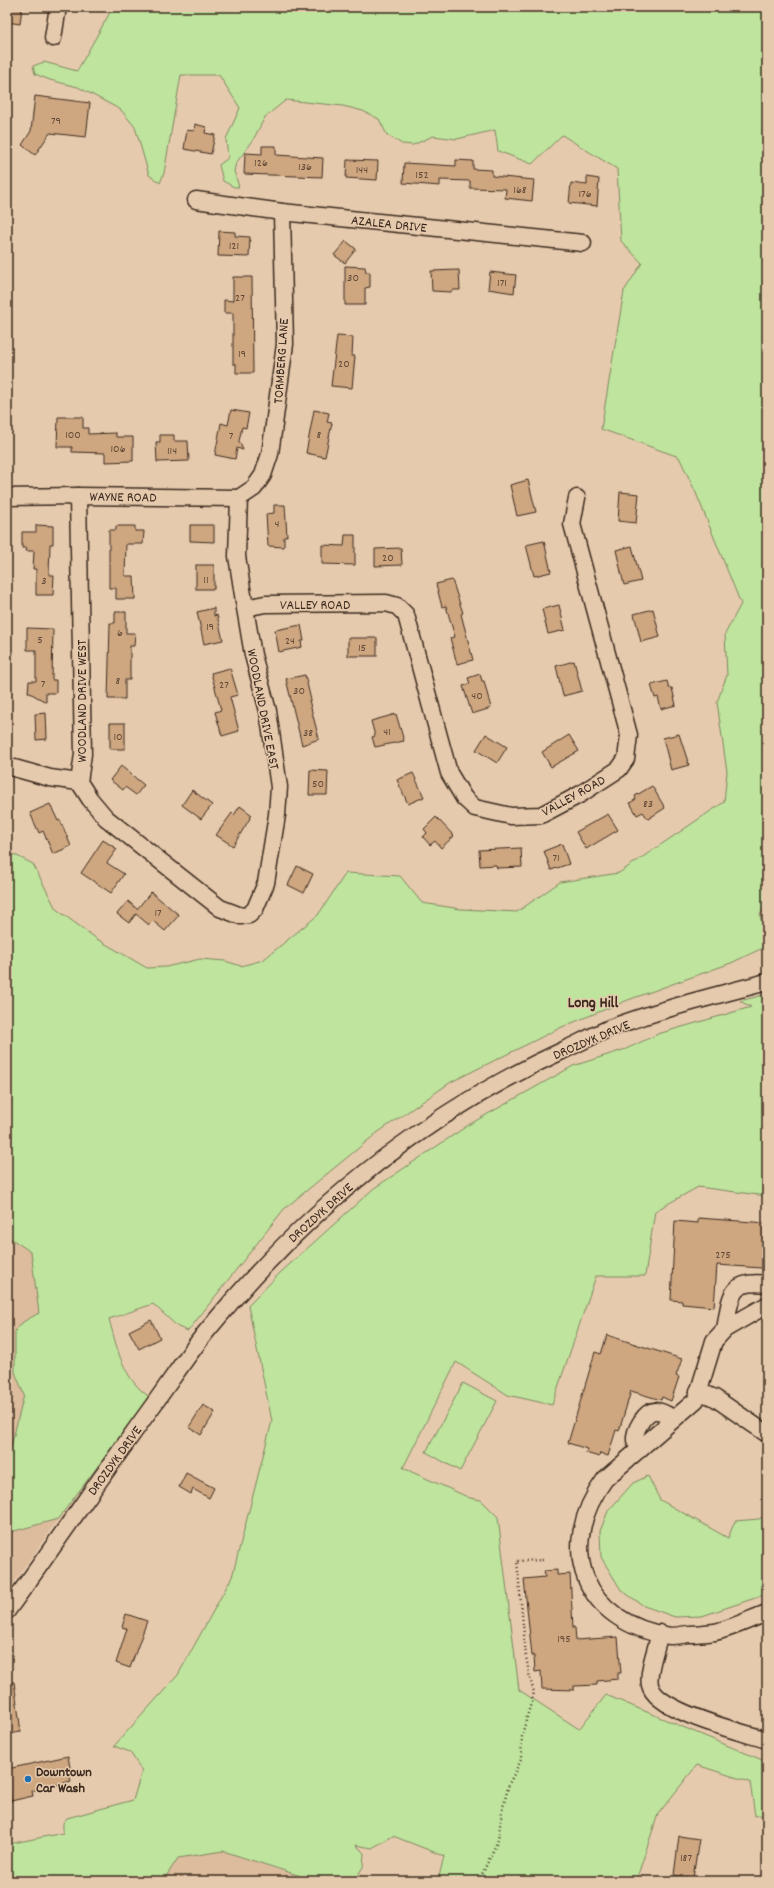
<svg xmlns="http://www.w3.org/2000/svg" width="774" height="1888" font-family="Dekko,sans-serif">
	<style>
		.built { fill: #dcbc9d }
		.green { fill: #bfe49e; stroke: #7d875e }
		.building { fill: #cea680; stroke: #3b2a1e }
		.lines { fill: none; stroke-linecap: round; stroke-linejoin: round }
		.minor-casing { stroke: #3b2a1e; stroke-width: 19 }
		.path { stroke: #3b2a1e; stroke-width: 2.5; stroke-dasharray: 1 3; stroke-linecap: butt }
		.minor { stroke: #e6caad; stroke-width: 16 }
		.poi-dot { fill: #1f6fb2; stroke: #e6caad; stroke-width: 1.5 }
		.labels { text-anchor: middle; stroke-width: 3; stroke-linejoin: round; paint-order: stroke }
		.number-label { font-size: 12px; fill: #604936 }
		.street-label { font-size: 14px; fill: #3b2a1e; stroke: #e6caad }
		.poi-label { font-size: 14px; font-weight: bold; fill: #3b2a1e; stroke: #e6caad; text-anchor: start }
		.quarter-label { font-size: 16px; font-weight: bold; fill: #3b2a1e; stroke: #e6caad }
	</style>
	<rect width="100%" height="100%" fill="#e6caad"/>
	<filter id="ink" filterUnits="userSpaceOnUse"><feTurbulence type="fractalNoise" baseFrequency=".025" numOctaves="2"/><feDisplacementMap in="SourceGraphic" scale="8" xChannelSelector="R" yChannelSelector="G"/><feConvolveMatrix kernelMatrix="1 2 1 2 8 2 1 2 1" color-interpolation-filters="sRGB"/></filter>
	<g filter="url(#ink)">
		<g class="built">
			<path d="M7 1236 31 1252 39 1313 23 1322 15 1372 25 1394 7 1463Z"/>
			<path d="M58 1519 14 1582 7 1590V1533Z"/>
			<path d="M223 1851 282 1871 316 1881H163L178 1858Z"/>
		</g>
		<g class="green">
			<path d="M113 7H767V903L760 915 767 946 731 963 628 1000 562 1027 451 1082 377 1133 284 1209 188 1331 178 1327 153 1304 109 1319C117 1348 123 1380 150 1397L58 1519 7 1533V1463L24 1395 15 1372V1331L23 1322 39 1313 31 1252 7 1236V851L33 864 56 909 97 939 147 968 166 967 200 959 225 961 241 966 263 960 318 915 346 873 400 876 422 903 461 909 517 912 560 882 619 873 724 802 727 772 717 702 727 675 725 634 741 604 696 493 679 457 601 429 624 291 642 263 621 241 617 169 562 135 532 164 498 151 495 130 457 139 433 136 413 145 402 144 387 135 379 119 363 111 343 106 286 100 265 117 252 142 236 163 234 171 239 187H234L223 181 219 165 228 158 226 139 240 108 219 75H181L164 173 160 183 149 175 135 127 121 110 78 87 50 80 35 74 33 66 44 62 77 71Z"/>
			<path d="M767 994V1196L698 1187 655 1211 645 1276H596L552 1405 508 1395 456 1362 403 1468 470 1498 481 1500 498 1517 519 1690 579 1729 606 1695 767 1762V1814L755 1816 750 1782 697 1765 658 1814 636 1881H438L444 1856 393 1836 372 1848 356 1845 364 1853 363 1867 359 1873 364 1881H316L223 1851 178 1858 163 1881H16L7 1871V1842L9 1844 63 1833V1823L67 1818 133 1800 142 1771 130 1752 114 1746 178 1675 232 1577 272 1421 248 1306 280 1273 373 1189 470 1124 573 1066 626 1049 658 1034 751 1007 740 1001Z"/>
			<path d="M463 1383 497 1401 460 1471 426 1452Z"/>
			<path d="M648 1476 660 1500 728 1538 735 1521 759 1519 767 1515V1594L702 1616 675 1617 644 1606 621 1590 601 1557 600 1531 608 1511 633 1483Z"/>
		</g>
		<g class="building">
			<path d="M7 7H22L20 24 7 22Z"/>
			<path d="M35 96 90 103 86 137 50 133 35 155 22 145 31 131Z"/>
			<path d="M195 124 206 127 205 133 215 135 211 154 184 149 187 130 194 131Z"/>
			<path d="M262 146H276V155L323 158 322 177 244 174 245 153 262 154Z"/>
			<path d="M347 160 378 161 377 180 346 178Z"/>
			<path d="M456 160 473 161V169L492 170V176L534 180 532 201 505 198 506 189 470 188V181L440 180V186L403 183 404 163 456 166Z"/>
			<path d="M587 177 599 179 597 206 569 203 571 183 587 185Z"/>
			<path d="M219 231 235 232V236L250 237 249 257 218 256Z"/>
			<path d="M346 241 356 249 345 263 334 255Z"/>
			<path d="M345 266 365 267 366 272H370V287L365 288V305H345Z"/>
			<path d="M459 270 460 290H452L451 292 432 291 431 271Z"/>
			<path d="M490 272 516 275 514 293 488 289Z"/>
			<path d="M233 277H252L253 373H236V364H233V313H224V300L233 301Z"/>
			<path d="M337 336 353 337 352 356H355L352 388 331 386Z"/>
			<path d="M231 410 249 413 246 428 242 427 239 441 243 450 237 448 235 459 215 455 221 423 228 425Z"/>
			<path d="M314 410 329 413 327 422 332 423 325 457 306 453Z"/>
			<path d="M58 417H83V428H88V434L116 433V437H133V461L105 462V453L72 452V447H57Z"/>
			<path d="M160 435H174V441H188L189 461 157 462 156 442H160Z"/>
			<path d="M528 480 536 512 517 516 510 485Z"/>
			<path d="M620 492 639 494 636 523 618 521Z"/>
			<path d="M274 505H285L287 536 284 537V547L268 546 266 514 274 513Z"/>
			<path d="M36 525 53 526V544H50L49 575H54L53 595H36V569H33L34 551H26L27 548H22V532H36Z"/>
			<path d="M190 525H214V542L190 541Z"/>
			<path d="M116 526H135V531H144L143 544H126L125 576H134L135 599H116V588H109V530H116Z"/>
			<path d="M345 535H355V565L322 564V545L344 546Z"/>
			<path d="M544 541 551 572 534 576 526 545Z"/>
			<path d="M632 546 641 581 624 585 616 550Z"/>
			<path d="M401 548 402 565 375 566V549Z"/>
			<rect x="196" y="565" width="18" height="24"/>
			<path d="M452 580 463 613 461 614 473 660 457 664 450 638 455 637 446 606 442 607 436 584Z"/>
			<path d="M559 605 565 630 548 634 542 609Z"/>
			<path d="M214 608V616L217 615 223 640 204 644 197 612Z"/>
			<path d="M653 609 660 637 641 642 634 614Z"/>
			<path d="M115 612H126V633H135L134 646H130V680H125V699H108L110 623H115Z"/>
			<path d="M301 625 304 641H301L302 647 279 652 275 630Z"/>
			<path d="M27 628 53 629 52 680H56V693H46V702L28 692 29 681H36V650H27Z"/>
			<rect x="348" y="638" width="29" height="18"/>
			<path d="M574 661 582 691 563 696 556 666Z"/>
			<path d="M230 668 238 695 230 697 239 731 222 736 215 712 221 710 211 673Z"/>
			<path d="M480 674 482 681H484L491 708 472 714 463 686 470 684 468 678Z"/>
			<path d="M305 675 311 700H309L319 739 302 745 286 679Z"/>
			<path d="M667 681 669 688H672L676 705 661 709 658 697 655 698 651 685Z"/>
			<path d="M46 713 47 739 36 740 35 714Z"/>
			<path d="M396 714 404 741 375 747 372 737 375 736 371 721Z"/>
			<rect x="110" y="723" width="15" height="26"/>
			<path d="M486 734 507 747 497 763 476 750Z"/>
			<path d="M679 734 689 765 671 770 663 738Z"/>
			<path d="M569 735 579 751 551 767 542 752Z"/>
			<path d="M121 766 144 785 136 795 125 787 123 790 110 780Z"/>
			<path d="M310 770 328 771 327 795H309Z"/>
			<path d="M413 773 424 797 408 804 397 780Z"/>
			<path d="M652 786 665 808 648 819 643 812 637 815 630 803 636 799 635 796Z"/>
			<path d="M192 790 212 805 201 819 182 805Z"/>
			<path d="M50 804 58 821 60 820 71 846 53 854 43 831 39 833 30 813Z"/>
			<path d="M240 806 252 815 233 846 216 835 232 813 234 815Z"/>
			<path d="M608 814 618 830 586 849 576 832Z"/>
			<path d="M436 817 454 836 441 848 435 841 430 845 423 837 427 833 424 829Z"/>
			<path d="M103 840 117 849 107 863 124 874 111 893 81 873Z"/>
			<path d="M562 844 569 864 551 870 544 851Z"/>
			<path d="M521 848 522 867 497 868 496 865 480 866 479 850Z"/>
			<path d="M297 866 313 874 304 893 288 885Z"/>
			<path d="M151 892 179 915 165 931 153 921 149 925 136 914 129 923 117 914 128 901 137 909Z"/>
			<path d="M698 1218 767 1223V1265H763L762 1268 717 1265 714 1307 682 1304V1301L671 1300 675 1221 698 1223Z"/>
			<path d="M151 1320 160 1338 139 1349 129 1331Z"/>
			<path d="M607 1335 682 1359 676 1376 679 1377 671 1401 662 1397 661 1400 631 1391 619 1431 616 1430 608 1456 600 1453 599 1457 586 1453 587 1449 568 1443 595 1352 601 1354Z"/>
			<path d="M203 1405 215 1412 201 1435 189 1427Z"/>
			<path d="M186 1473 214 1488 209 1498 193 1489 191 1494 179 1487Z"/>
			<path d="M557 1570V1575L570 1574 573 1627 575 1628 576 1640 618 1637 621 1673H618V1679L597 1681V1685L574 1686V1690L542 1689 541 1671 535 1672 534 1656H532L524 1579 545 1577 544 1571Z"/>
			<path d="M126 1614 147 1621 130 1668 116 1663 127 1629 122 1627Z"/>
			<path d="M7 1682H14L21 1732 7 1734Z"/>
			<path d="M68 1756 71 1773 69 1774 71 1781 32 1791 33 1796 11 1801 7 1784V1769Z"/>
			<path d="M679 1836 699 1839 693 1878 674 1875Z"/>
		</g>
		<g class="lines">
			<g class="minor-casing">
				<g id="minor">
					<path d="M53 38 58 7"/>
					<path d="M196 200 282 212 583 243"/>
					<path d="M78 496 83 754 79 782 90 799 106 818 220 908 241 916 249 915 255 909 266 883 277 815 279 787 268 711 253 655 245 608 237 556 239 498"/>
					<path d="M7 497 78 496 239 498"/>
					<path d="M239 498 254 488 263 475 270 454 285 344 282 212"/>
					<path d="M245 608 265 604 386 603 397 606 406 615 449 773 464 798 475 808 511 816 541 815 579 795 619 769 626 759 629 735 572 524 577 498"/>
					<path d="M7 766 50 778 79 782"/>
					<path d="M767 1305 725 1329 714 1341 696 1400 605 1479C554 1549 584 1623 670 1636 676 1636 682 1635 688 1634 697 1634 707 1633 715 1632 733 1628 750 1619 767 1613"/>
					<path d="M725 1329C731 1298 728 1279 767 1284"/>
					<path d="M698 1391 715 1398 767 1434"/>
					<path d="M639 1450C638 1447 636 1443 635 1440 634 1431 645 1410 656 1411 663 1411 669 1416 674 1419"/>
					<path d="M7 1611C55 1545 101 1477 149 1411 168 1385 186 1357 206 1332 304 1211 422 1115 564 1050 579 1043 594 1035 610 1028 661 1009 714 996 767 982"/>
					<path d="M660 1633C657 1646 647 1672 650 1685 656 1712 742 1732 767 1740"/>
				</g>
			</g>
			<path class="path" d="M479 1881 498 1840 502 1811 509 1784 521 1760 522 1735 534 1692 530 1679 526 1656 517 1561 544 1560"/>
			<use href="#minor" class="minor"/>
		</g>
	</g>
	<circle class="poi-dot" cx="28" cy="1779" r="4"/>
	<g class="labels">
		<g class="number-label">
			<text x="56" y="124">79</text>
			<text x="261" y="166">126</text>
			<text x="305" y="170">136</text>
			<text x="362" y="173">144</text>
			<text x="422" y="178">152</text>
			<text x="520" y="193">168</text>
			<text x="585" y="197">176</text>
			<text x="234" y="249">121</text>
			<text x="353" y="281">30</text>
			<text x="502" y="286">171</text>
			<text x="240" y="301">27</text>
			<text x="242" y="357">19</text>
			<text x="344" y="367">20</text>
			<text x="73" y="438">100</text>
			<text x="319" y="438">8</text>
			<text x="231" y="439">7</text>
			<text x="118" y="452">106</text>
			<text x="172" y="454">114</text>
			<text x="277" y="527">4</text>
			<text x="388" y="561">20</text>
			<text x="206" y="583">11</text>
			<text x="44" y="584">3</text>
			<text x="210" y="630">19</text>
			<text x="120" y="636">6</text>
			<text x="40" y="643">5</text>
			<text x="290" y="644">24</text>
			<text x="362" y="651">15</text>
			<text x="118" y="684">8</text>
			<text x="43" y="687">7</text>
			<text x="224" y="688">27</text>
			<text x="299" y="694">30</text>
			<text x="477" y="699">40</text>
			<text x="387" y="735">41</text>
			<text x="308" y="736">38</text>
			<text x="118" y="740">10</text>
			<text x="318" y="787">50</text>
			<text x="648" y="807">83</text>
			<text x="556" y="861">71</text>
			<text x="158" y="916">17</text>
			<text x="723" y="1258">275</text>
			<text x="564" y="1642">195</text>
			<text x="686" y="1861">187</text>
		</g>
		<g class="street-label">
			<text transform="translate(389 223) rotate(6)" y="5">AZALEA DRIVE</text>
			<text transform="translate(280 361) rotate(-86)" y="5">TORMBERG LANE</text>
			<text transform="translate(123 496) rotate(1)" y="5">WAYNE ROAD</text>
			<text x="315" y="609">VALLEY ROAD</text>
			<text transform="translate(81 701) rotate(-90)" y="5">WOODLAND DRIVE WEST</text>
			<text transform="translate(264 709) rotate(79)" y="5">WOODLAND DRIVE EAST</text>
			<text transform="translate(573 795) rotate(-29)" y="5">VALLEY ROAD</text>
			<text transform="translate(591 1039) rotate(-23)" y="5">DROZDYK DRIVE</text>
			<text transform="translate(320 1212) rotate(-42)" y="5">DROZDYK DRIVE</text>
			<text transform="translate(114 1460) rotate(-54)" y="5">DROZDYK DRIVE</text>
		</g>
		<g class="poi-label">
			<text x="36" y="1776">Downtown<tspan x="36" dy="16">Car Wash</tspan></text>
		</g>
		<g class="quarter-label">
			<text x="593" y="1007">Long Hill</text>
		</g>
	</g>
	<rect width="774" height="1888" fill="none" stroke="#e6caad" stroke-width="24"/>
	<rect x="12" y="12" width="750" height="1864" fill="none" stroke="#3b2a1e" stroke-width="1.5" filter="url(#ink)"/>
</svg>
